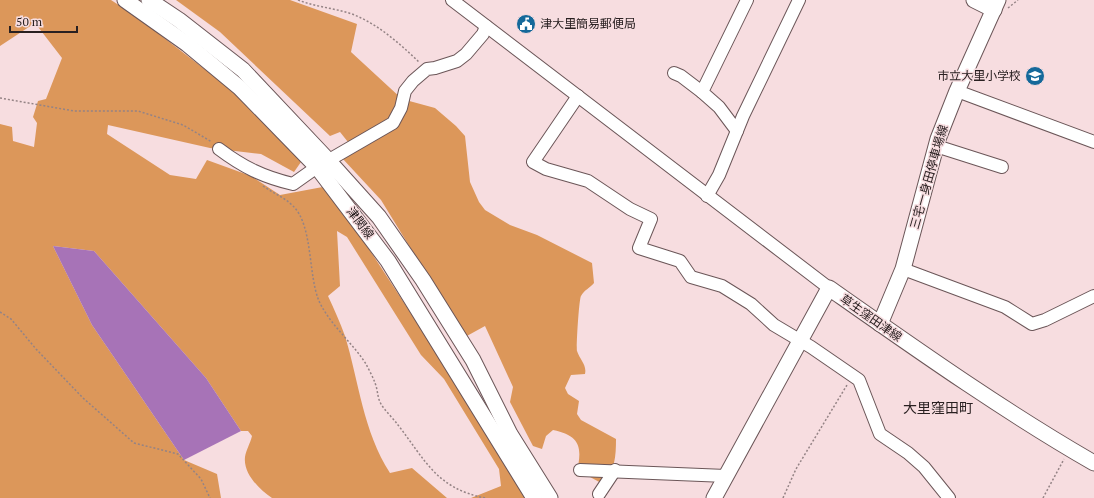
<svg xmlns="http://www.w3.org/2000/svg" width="1094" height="498" font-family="'PT Serif','Noto Sans JP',serif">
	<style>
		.forest { fill: #dc975a }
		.water { fill: #a773b7 }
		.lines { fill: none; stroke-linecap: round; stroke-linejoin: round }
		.minor-casing { stroke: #6b5658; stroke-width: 14 }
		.major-casing { stroke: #6b5658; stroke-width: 17 }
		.path { stroke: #948385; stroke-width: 1.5; stroke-dasharray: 2 2; stroke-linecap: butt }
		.minor { stroke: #fff; stroke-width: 12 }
		.major { stroke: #fff; stroke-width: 15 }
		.labels { text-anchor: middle; stroke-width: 3; stroke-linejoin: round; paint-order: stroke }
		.poi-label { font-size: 12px; fill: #292021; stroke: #f7dde0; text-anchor: start }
		.street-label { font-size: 12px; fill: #292021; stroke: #f7dde0 }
		.quarter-label { font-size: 14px; fill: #292021; stroke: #f7dde0 }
	</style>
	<rect width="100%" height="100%" fill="#f7dde0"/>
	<g class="forest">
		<path d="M0 0H111L137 17 242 98 301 162 294 172 261 154 210 148 108 125 107 134 170 175 196 179 207 160 251 176 280 195 328 186 451 375 526 498H471L501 486 499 469 444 379 421 355 347 237 337 231 340 286 328 296C334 309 340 322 345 336 359 382 363 431 390 473L412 468 447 498H272C260 490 243 474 245 457 246 450 250 444 252 436L248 431H241L206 378 94 251 53 246 92 325 184 460 217 474 221 498H0V124L12 127 13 141 34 147 37 123 33 117 38 101 46 99 62 58 35 23 0 46Z"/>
		<path d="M176 0H290L357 24 351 52 402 99 435 108 456 126 465 136 470 182 479 202 485 210 510 225 537 235 592 263 594 283C590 288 584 290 581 296 579 299 576 348 577 351 580 360 587 365 585 374L571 375 565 388 568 394 579 401 577 414 581 420 616 439C616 456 615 471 603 484L590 477 576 476C582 450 583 436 553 430L546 436 542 449 533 446 510 402 513 387 485 326 465 337 381 200 342 158 348 142 340 132 330 136 220 32Z"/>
	</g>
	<path class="water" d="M53 246 94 251 206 378 241 431 184 460 92 325Z"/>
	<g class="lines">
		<g class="minor-casing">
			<g id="minor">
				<path d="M452 0 829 288"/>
				<path d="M674 73 681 76 702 92"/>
				<path d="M957 91 1094 142"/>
				<path d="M578 96 533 162 546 169 588 181 630 209 651 219 639 248 680 261 691 277 722 286 751 304 774 325 811 347 859 380 880 434 908 453 924 467 949 498"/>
				<path d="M737 131 719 107 702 92 747 0"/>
				<path d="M936 146 1002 167"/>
				<path d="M219 149C243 167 263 177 293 184L317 167 393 123 401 108 405 91 413 81 427 69 435 68 457 61 466 54 483 34 486 26"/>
				<path d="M707 196 719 175 743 116 799 0"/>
				<path d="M903 269 1005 307 1032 324 1045 320 1094 296"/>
				<path d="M580 470 726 476"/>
				<path d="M599 494 615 470"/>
			</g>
		</g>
		<g class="major-casing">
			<g id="major">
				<path d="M125 0 187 44 240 88 317 167 388 261 534 498"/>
				<path d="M149 0 179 20 243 70 326 158 379 217 423 280 473 360 510 434 550 498"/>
				<path d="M974 0 994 10"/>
				<path d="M880 324 903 269 938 139 957 91 998 0"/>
				<path d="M714 498 829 288C916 349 1002 410 1094 463"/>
			</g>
		</g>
		<g class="path">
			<path d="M298 0C316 7 334 8 352 14 378 24 399 43 419 62"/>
			<path d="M1008 8 1018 0"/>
			<path d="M0 98 74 111H138L183 125 212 142"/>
			<path d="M263 186C273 193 284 197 293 206 313 225 308 275 319 301 330 325 352 342 366 364 369 370 373 377 375 383 378 390 377 397 381 404 385 411 393 418 398 425 426 461 436 488 485 498"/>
			<path d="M0 312 11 319 36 349 83 398 134 443 178 454 201 479 210 498"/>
			<path d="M783 498 796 469 847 385"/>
			<path d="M1043 498 1064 459"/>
		</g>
		<use href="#minor" class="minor"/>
		<use href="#major" class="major"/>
	</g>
	<defs>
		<g id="civic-disc" transform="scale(1)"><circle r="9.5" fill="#15699a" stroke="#f7dde0"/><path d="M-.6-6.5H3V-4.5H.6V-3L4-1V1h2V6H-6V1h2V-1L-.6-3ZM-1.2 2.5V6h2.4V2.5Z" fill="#fff"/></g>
		<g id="school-disc" transform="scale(1)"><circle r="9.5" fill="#15699a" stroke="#f7dde0"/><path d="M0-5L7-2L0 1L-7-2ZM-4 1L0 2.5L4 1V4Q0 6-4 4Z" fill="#fff"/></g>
	</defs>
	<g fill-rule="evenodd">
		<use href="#civic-disc" x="526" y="24"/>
		<use href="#school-disc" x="1035" y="76"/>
	</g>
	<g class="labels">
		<g class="poi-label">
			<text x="540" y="28">津大里簡易郵便局</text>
			<text x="1021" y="80" text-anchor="end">市立大里小学校</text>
		</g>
		<g class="street-label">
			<text transform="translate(929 177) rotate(-74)" y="4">三宅一身田停車場線</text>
			<text transform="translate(360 223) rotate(53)" y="4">津関線</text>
			<text transform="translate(871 318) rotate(35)" y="4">草生窪田津線</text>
		</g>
		<g class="quarter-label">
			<text x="938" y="413">大里窪田町</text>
		</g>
	</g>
	<path d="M10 26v6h67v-6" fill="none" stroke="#292021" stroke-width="2"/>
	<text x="16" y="26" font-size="12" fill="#292021" stroke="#f7dde0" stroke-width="3" paint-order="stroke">50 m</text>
</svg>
